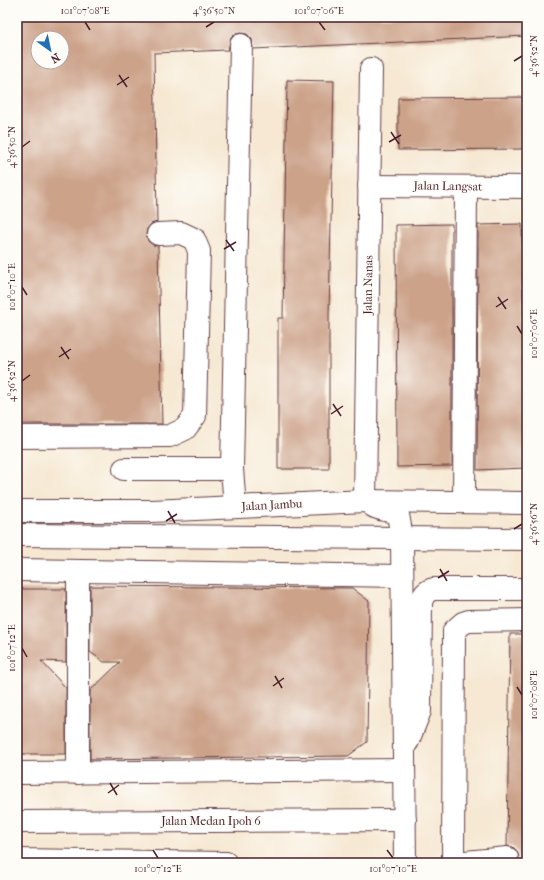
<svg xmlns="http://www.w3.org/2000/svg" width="544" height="880" font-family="'IM FELL French Canon',serif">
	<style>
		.building { fill: #cca289; fill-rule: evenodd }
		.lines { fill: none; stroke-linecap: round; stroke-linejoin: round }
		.minor-casing { stroke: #643d44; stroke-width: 24 }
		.minor { stroke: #fff; stroke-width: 22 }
		.ticks { fill: none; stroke: #4a1f2b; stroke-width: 1.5 }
		.labels { text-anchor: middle; stroke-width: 4; stroke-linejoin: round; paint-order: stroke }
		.street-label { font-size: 12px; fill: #4a1f2b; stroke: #fdfcf7 }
		.neatline { fill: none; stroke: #4a1f2b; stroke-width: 1.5 }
		.ticks-label { font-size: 10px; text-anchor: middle; fill: #4a1f2b }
	</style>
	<rect width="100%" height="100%" fill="#fdfcf7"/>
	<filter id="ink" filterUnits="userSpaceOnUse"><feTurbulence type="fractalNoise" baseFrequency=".025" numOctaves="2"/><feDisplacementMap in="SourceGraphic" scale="8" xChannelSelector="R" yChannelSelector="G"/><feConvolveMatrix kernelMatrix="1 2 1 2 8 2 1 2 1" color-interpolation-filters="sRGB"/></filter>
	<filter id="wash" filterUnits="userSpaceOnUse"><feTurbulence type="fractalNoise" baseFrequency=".012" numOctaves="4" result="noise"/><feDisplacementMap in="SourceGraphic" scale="16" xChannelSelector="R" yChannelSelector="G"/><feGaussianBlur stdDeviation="0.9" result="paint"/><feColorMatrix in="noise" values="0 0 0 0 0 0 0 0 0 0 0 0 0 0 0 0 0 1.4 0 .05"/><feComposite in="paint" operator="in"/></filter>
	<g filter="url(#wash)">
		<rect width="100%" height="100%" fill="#f6e8d2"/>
		<g id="blocks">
			<g class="building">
				<path d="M17 17H527V36L253 49 252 39 247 34 241 33 235 34 231 38 228 50 154 53 157 222 151 224 147 229 146 234 148 241 153 245 158 246 162 424H17ZM38 38H62V62H38Z"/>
				<path d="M287 80 334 81 329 315V469H278V318H283Z"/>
				<path d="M527 97V149L398 150V98Z"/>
				<path d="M452 224V466L397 467 396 225Z"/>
				<path d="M522 224 526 468 477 470 478 225Z"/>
				<path d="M90 586 352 588 369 601 367 742 348 756 90 759V691L120 662H104L90 652Z"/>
				<path d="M17 589H66V662L41 661 66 688V754H17Z"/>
				<path d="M510 634H527V863H518L519 857 517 851 513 847 507 846Z"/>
			</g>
		</g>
	</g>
	<g filter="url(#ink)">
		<use href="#blocks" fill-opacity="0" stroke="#643d44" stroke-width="1"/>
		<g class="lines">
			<g class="minor-casing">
				<g id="minor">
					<path d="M369 186 527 187"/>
					<path d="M17 437 170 436 185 429 195 416 199 251 194 239 181 233 158 234"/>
					<path d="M124 469H232"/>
					<path d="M365 501 371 69"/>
					<path d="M464 502 466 187"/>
					<path d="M373 506C381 511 391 509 398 515L402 537 405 863"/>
					<path d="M235 507 232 469 241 45"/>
					<path d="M17 511H152L365 501 527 503"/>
					<path d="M17 535 527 539"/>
					<path d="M17 570 402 576"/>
					<path d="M78 571V773"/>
					<path d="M408 741 420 711 421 602C424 594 426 591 434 589H527"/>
					<path d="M17 773 404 770"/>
					<path d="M17 822 405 820"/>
					<path d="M17 860 226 863"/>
					<path d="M453 863 454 631 463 623 469 621 527 620"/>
					<path d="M455 863 507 858"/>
				</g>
			</g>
			<use href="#minor" class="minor"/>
		</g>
	</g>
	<path class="ticks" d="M85 22 90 30M319 22 325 30M206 27 214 22M514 61 522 56M119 75 127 87M117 85 129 77M391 132 399 144M389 142 401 135M22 147 30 141M226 240 234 251M224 249 236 242M22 287 27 295M498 297 506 309M496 307 508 299M517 326 522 334M61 347 69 359M59 357 71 349M22 381 30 375M333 404 341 416M331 414 343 406M168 511 175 523M166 521 177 514M514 529 522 524M440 569 447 581M438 578 449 571M22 648 27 657M275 676 282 688M273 686 284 678M517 687 522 695M110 783 117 795M108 793 119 785M153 850 158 858M387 850 393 858"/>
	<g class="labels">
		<g class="street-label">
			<text transform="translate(448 186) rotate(1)" y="4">Jalan Langsat</text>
			<text transform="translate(368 285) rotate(-89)" y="4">Jalan Nanas</text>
			<text transform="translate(272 505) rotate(-3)" y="4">Jalan Jambu</text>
			<text x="211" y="825">Jalan Medan Ipoh 6</text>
		</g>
	</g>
	<rect width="544" height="880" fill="none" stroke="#fdfcf7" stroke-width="44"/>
	<g transform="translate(50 50) rotate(147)"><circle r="19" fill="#fdfcf7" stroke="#b5a4a5"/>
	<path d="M0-3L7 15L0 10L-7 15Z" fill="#1f6fb2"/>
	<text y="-6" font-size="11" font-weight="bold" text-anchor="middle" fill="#4a1f2b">N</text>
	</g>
	<rect x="22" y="22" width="500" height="836" class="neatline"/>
	<g class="ticks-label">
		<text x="85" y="14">101°07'08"E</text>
		<text x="214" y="14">4°36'50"N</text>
		<text x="319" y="14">101°07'06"E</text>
		<text transform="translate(533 56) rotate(-90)" y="4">4°36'52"N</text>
		<text transform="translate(11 147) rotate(-90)" y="4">4°36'50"N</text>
		<text transform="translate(11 287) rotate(-90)" y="4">101°07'10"E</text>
		<text transform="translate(533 334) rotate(-90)" y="4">101°07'06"E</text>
		<text transform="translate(11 381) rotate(-90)" y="4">4°36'52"N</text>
		<text transform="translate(533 524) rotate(-90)" y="4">4°36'56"N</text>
		<text transform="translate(11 648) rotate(-90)" y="4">101°07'12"E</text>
		<text transform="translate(533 695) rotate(-90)" y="4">101°07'08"E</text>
		<text x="158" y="872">101°07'12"E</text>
		<text x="393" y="872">101°07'10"E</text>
	</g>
</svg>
